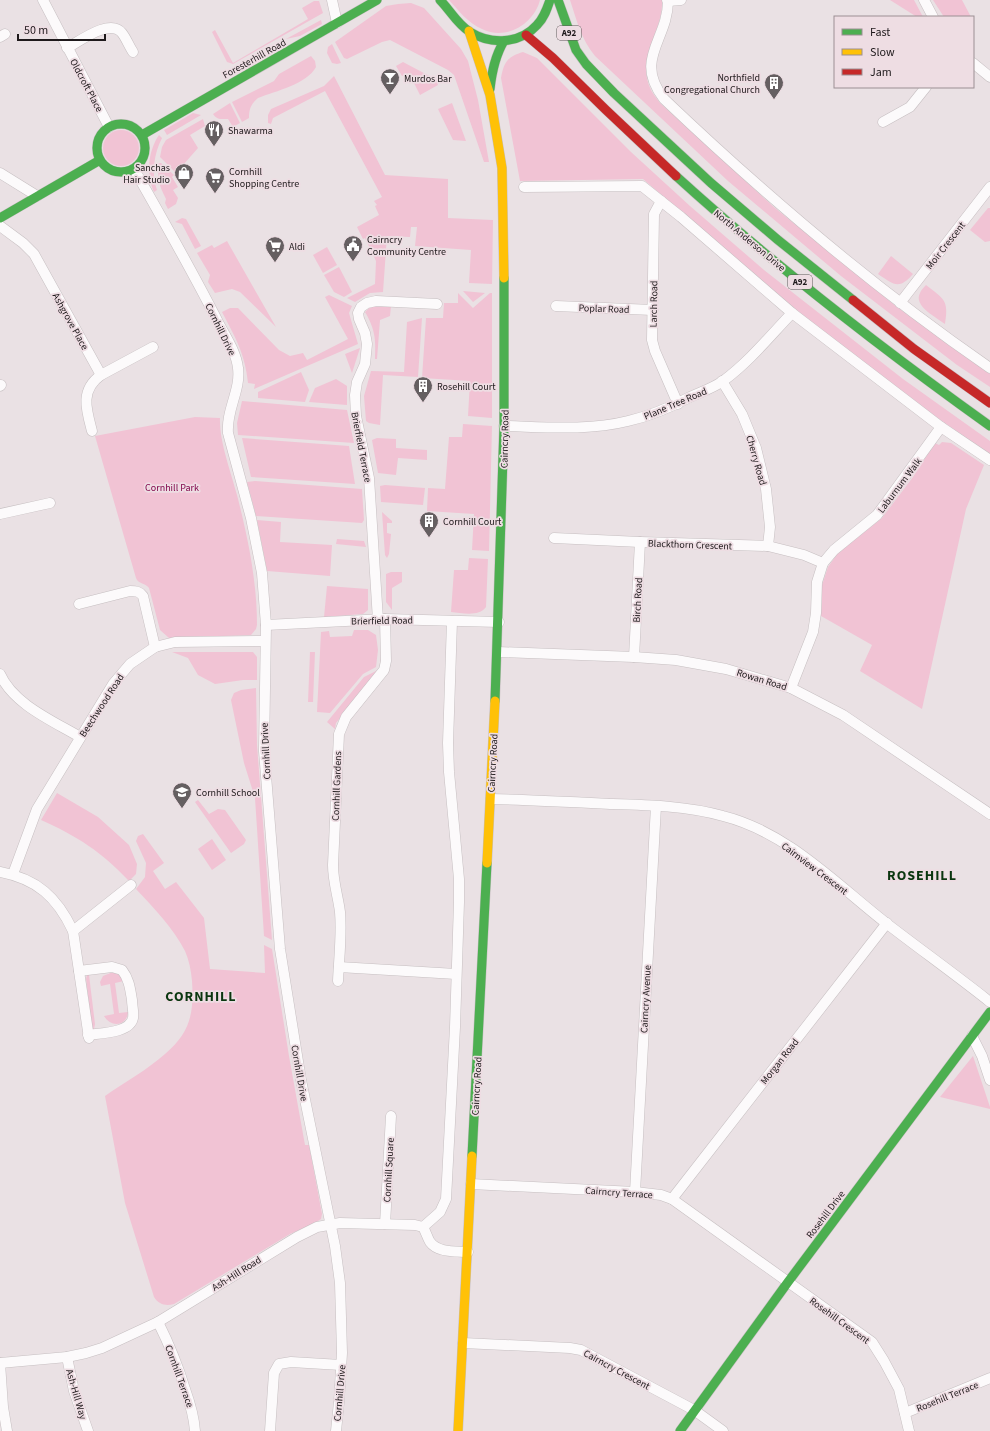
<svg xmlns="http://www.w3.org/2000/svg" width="990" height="1431" font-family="'Source Sans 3',sans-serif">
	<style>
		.green { fill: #f1c3d4 }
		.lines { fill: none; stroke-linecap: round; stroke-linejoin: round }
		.street-casing { stroke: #c6bfc1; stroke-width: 11 }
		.fast-casing { stroke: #c6bfc1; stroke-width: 10 }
		.slow-casing { stroke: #c6bfc1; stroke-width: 10 }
		.jam-casing { stroke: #c6bfc1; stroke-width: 10 }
		.street { stroke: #fcfafb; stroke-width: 10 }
		.fast { stroke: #4caf50; stroke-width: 9 }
		.slow { stroke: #ffc107; stroke-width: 9 }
		.jam { stroke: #c62828; stroke-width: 9 }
		.labels { text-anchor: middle; stroke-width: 3.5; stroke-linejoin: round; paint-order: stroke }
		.shield { fill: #eedde3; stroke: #5c5457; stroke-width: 1 }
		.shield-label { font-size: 9px; font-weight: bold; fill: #1e191b }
		.street-label { font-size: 10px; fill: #1e191b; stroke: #eedde3 }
		.poi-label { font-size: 10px; fill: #1e191b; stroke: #eedde3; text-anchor: start }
		.park-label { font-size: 10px; fill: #82074c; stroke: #eedde3 }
		.district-label { font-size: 14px; font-weight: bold; letter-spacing: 1px; fill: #0a360f; stroke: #eedde3 }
	</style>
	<rect width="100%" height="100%" fill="#eae1e4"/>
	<g class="green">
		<path d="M449 0H540C534 24 506 41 482 29 468 23 459 11 449 0Z"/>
		<path d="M570 0H662C664 31 635 58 651 90 653 94 657 99 660 103L775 208 897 307 990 374V387L957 365 841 276 728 181 595 56C581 39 577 21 570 0Z"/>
		<path d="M890 0H914L923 17H917Z"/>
		<path d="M933 0H962L971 17H944Z"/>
		<path d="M314 1H319L323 13 233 64 227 62 212 32 215 30 233 63 308 19 302 8Z"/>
		<path d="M411 3 424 8 461 49 468 61 478 100 489 162H484L454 75 448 70 390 40 382 42 347 59 344 58 335 42 386 6 398 4Z"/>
		<path d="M321 20 322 24 300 36 286 39Z"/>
		<path d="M332 44 341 63 337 64 332 63 327 53 328 47Z"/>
		<path d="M523 52 537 58 631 152 690 206 764 270 903 379 990 441V454C916 405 845 350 776 294 731 258 688 217 643 179L520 181 501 78C504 62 507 57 523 52Z"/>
		<path d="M311 56 315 61 316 67C307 84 276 91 258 98 251 104 249 109 249 118L242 122 232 102 274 81 279 74Z"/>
		<path d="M403 62 437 80 438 85 420 95 409 73 402 76 396 66Z"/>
		<path d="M334 76 385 175 448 179V218L493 220 492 284 469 283 471 250 415 246 417 227H411L410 237 387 236 383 292 370 293 355 302 347 298 375 284 376 261 365 238 363 239 357 227 379 215 375 206 377 205 374 201 382 197 325 91 273 118 271 124 268 123V115L271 109 324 86Z"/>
		<path d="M230 103 240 123 233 127 228 119C221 119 217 120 213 114Z"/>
		<path d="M452 103 466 141 453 140 438 109Z"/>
		<path d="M193 113 201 115 167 135 164 130Z"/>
		<path d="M203 119 205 126 190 135 198 148 176 173 160 157 162 147 166 140Z"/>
		<circle cx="121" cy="148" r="18"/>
		<path d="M159 135 162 138C154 153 151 175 157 190L154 192C146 174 148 151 159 135Z"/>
		<path d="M159 163H161L174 175 172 177 178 187 173 190 178 198 176 204 168 209 165 203 166 199C159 185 157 179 159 163Z"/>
		<path d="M988 208H990V241L985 242 970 230Z"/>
		<path d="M182 218 186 219 201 246 195 249 182 224 175 222Z"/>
		<path d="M227 241 276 327 240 292 232 289 215 293 208 282 210 275 197 253 212 245 214 248Z"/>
		<path d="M327 247 337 265 323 273 313 255Z"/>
		<path d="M891 256 913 274C899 290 894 285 878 274Z"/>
		<path d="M339 267 352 292 344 297 334 292 324 275Z"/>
		<path d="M926 285C944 299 949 300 945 324 936 317 913 306 920 293 921 290 924 287 926 285Z"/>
		<path d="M463 291 485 293 473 302Z"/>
		<path d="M458 293 473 308 490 293H492V418L468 416 470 381 422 378 426 318H443L444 303H458Z"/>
		<path d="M329 295 352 306 349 313 358 344 254 389 255 384 248 383C245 353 235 337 222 312L230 308H238L279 350 290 356 303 353 307 360 348 339 325 297Z"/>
		<path d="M377 306H391L390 316 380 320 377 359H375C376 339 375 329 365 312L370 307Z"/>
		<path d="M422 318 418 377 383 375 380 425 369 423 366 421 364 396 371 371 404 372 407 322Z"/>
		<path d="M360 348 352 373 345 354Z"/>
		<path d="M301 372 309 390 305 402 258 398V392Z"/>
		<path d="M336 379 347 386V405L309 402 315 388Z"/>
		<path d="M242 401 347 410 354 443 238 435 237 423Z"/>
		<path d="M195 417 220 418C219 441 231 472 237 495 248 538 257 581 257 625L256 629 251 635 169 638 160 630 149 588C146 583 138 584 136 578L95 436Z"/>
		<path d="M463 424 492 426 489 551 472 550 474 514 427 511 428 488 445 489 449 437H462Z"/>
		<path d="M242 438 349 446 355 484 251 477Z"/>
		<path d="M377 438 396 439V448L427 450V460L398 458 396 475 378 473 372 440Z"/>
		<path d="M942 442 951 443 984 465 966 509 922 709 860 671 872 645 821 616 822 585 828 567 838 553 882 518 913 477 935 443 939 445Z"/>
		<path d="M255 481 362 489 364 520 362 523 256 516 247 482Z"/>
		<path d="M385 485 425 488 423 505 381 502 380 486Z"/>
		<path d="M382 512 392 521V523H387V533L391 534 389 554 387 558 385 555Z"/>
		<path d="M257 520 281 522 280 542 332 545 330 576 267 571Z"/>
		<path d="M337 539 364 541 366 547 336 544Z"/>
		<path d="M469 558 488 559 486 607C479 617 462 613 451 612L454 570H468Z"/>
		<path d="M391 572H402V582L392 588V610L386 602V574Z"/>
		<path d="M327 586 368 589V610L363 614 324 617Z"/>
		<path d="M354 630H368L376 635 378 650 376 667 363 674 330 713 317 712 321 632 329 631 330 637 352 636Z"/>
		<path d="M172 652H253L257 657V680H243L215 684 198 675 188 658Z"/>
		<path d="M310 652H315L313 702H308Z"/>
		<path d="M378 670 336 723 335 729 327 722 364 677Z"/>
		<path d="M256 688 257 745 272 940 264 936 255 798 244 763 231 700 234 693 241 690Z"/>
		<path d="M57 793 98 817 129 845 137 864 136 874 129 881C102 852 77 836 41 820Z"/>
		<path d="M198 800 209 814 218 809 225 810 246 840 244 844 231 853 195 802Z"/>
		<path d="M143 834 164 863 153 871 165 889 176 882 204 918 210 969 265 973 264 945 272 949 289 1056 305 1145H309L322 1214 321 1219 315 1223 290 1234 174 1304C166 1306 159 1305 154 1297L125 1203 105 1096C125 1082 147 1070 165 1054 191 1032 194 1012 192 981 191 970 189 960 185 951 173 928 154 908 136 889L145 877 146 863 136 841 138 836Z"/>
		<path d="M212 839 226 860 212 870 198 849Z"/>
		<path d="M113 972 122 976 124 981 115 983 119 1013 128 1012C127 1026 111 1028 104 1016L114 1014 110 984 101 986 100 982 103 976Z"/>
		<path d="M87 975H89L95 1024 94 1029H92L86 979Z"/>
		<path d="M973 1056 990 1107V1109L940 1097Z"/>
	</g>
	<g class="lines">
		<g class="street-casing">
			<g id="street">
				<path d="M43 0 109 127"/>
				<path d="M332 0 337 23"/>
				<path d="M667 0 668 1 681 0"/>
				<path d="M924 0 933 17"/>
				<path d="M668 1C668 40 633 59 664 99 766 196 874 288 990 368"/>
				<path d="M0 37 5 34"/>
				<path d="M67 48C80 41 110 18 122 33 126 38 129 46 133 52"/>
				<path d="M973 63 990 77"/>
				<path d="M883 122 910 107 926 87"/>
				<path d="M134 169C162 218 190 267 216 318 223 333 236 350 238 368 241 390 226 410 228 433L251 518 262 573 266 625 264 751 280 949 301 1080 335 1246 340 1283 342 1353 339 1402 336 1431"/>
				<path d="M0 173 37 196"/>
				<path d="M524 187 642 186 681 217 792 313 941 427 990 460"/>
				<path d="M661 201 654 214 652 340 655 351 678 404"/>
				<path d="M0 226 23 243 34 254 101 375"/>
				<path d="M900 303 990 187"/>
				<path d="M556 306 653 310"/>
				<path d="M722 381 742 414 756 448 766 489 770 527 768 546"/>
				<path d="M0 386 1 385"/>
				<path d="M504 426C545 427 588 431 628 421 650 416 671 407 690 397 701 392 713 388 723 381 749 362 770 336 792 313"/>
				<path d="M92 431C86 409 80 390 101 375L153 347"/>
				<path d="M0 514 50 503"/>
				<path d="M554 538 640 542 768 546 804 555 823 563"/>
				<path d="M79 604 130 591C136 591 139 591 143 596L155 647"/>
				<path d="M378 620 369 478 356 416 355 395 357 382 365 364 367 344 365 333 359 319 358 313 361 307 367 303 376 301 437 304"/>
				<path d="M266 625 385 619 499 622"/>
				<path d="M498 652 634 657 676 660 726 669 791 688 843 715 990 814"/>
				<path d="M634 657 640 542"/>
				<path d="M0 674C13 704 53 721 80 737"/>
				<path d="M791 688 813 632 816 613 817 582 823 563 834 550 877 515 941 427"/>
				<path d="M491 799C531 800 571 802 612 804 649 805 687 806 723 816 787 832 836 884 886 923 921 950 956 975 990 1002"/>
				<path d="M0 872C37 879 57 897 73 931L89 1038"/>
				<path d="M13 874 37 809 113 684 130 664 155 647 175 642 265 641"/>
				<path d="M73 931 131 885"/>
				<path d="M339 967 456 974"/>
				<path d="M79 971 112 967 122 970C129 979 130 988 132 1000 132 1006 134 1012 133 1018 130 1033 101 1033 88 1035"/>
				<path d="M338 981C339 958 342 934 340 912 338 896 333 882 333 865L339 734 346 717 384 670 386 661 385 619"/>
				<path d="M972 1036 982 1056 990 1080"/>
				<path d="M471 1184 635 1192 661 1195 672 1199 872 1342 884 1361 899 1389 909 1431"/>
				<path d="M635 1192 656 806"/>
				<path d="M672 1199 887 923"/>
				<path d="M385 1224 391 1116"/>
				<path d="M423 1227 440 1212 446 1199 455 1027 459 902V879L449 772 448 743 452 621"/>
				<path d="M158 1322C169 1344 178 1366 185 1389 190 1403 194 1416 195 1431"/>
				<path d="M463 1343 570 1348 581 1350 694 1410 723 1431"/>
				<path d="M67 1357 74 1391 88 1431"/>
				<path d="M0 1363 67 1357 86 1353 102 1348 158 1322 297 1237 317 1227 340 1223 415 1225 423 1227C426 1232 427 1237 430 1242 438 1253 456 1251 468 1252"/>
				<path d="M0 1363 3 1407 7 1431"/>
				<path d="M905 1413 990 1378"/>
				<path d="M270 1431 274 1373 279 1364 291 1362 341 1365"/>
			</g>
		</g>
		<g class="fast-casing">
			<g id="fast">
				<path d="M440 0C450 10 457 24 470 32 491 45 520 44 537 25 544 18 547 9 550 0"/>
				<path d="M558 0 576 50 586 64 614 93 711 183 778 240 853 300"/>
				<path d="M490 89C492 71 495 56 504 41"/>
				<circle cx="121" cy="148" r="24"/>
				<path d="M142 135 377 0"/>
				<path d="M676 176C775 266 881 348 990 426"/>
				<path d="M0 218 100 160"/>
				<path d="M495 701 504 426V278"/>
				<path d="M472 1156 487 863"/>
				<path d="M680 1431 788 1282 990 1012"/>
			</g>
		</g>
		<g class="slow-casing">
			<g id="slow">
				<path d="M469 31 490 95 502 168 504 278"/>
				<path d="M487 863 495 701"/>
				<path d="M458 1431 472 1156"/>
			</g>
		</g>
		<g class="jam-casing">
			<g id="jam">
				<path d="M526 35 553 58 606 110 676 176"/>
				<path d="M853 300 914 349 990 403"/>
			</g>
		</g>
		<use href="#street" class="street"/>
		<use href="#fast" class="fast"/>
		<use href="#slow" class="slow"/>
		<use href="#jam" class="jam"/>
	</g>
	<defs>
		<g id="bar-pin" transform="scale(1)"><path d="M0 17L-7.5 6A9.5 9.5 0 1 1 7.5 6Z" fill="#655f61" stroke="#eedde3"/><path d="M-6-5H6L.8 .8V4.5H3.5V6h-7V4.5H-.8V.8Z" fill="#fff"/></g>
		<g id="building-pin" transform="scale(1)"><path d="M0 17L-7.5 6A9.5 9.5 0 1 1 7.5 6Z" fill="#655f61" stroke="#eedde3"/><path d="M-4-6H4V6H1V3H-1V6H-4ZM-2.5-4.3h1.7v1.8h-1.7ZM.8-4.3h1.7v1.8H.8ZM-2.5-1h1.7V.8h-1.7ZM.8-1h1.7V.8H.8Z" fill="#fff"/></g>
		<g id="restaurant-pin" transform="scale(1)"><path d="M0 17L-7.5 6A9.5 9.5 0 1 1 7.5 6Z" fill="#655f61" stroke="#eedde3"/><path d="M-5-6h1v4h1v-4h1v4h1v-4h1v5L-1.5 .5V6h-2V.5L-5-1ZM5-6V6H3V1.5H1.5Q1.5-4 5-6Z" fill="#fff"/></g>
		<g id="shop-pin" transform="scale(1)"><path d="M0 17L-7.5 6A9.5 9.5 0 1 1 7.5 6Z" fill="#655f61" stroke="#eedde3"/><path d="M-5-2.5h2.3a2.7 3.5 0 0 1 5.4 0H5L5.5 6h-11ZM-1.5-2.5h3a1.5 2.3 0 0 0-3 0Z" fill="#fff"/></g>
		<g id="supermarket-pin" transform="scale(1)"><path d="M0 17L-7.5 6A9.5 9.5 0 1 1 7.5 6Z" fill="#655f61" stroke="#eedde3"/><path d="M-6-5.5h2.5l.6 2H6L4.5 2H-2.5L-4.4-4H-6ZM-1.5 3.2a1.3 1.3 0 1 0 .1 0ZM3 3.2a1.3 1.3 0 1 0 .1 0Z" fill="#fff"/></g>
		<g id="civic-pin" transform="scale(1)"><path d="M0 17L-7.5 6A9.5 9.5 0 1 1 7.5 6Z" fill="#655f61" stroke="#eedde3"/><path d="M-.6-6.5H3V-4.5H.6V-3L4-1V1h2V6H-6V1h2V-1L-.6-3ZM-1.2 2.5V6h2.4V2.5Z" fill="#fff"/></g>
		<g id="school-pin" transform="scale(1)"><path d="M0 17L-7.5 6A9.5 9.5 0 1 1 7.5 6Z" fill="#655f61" stroke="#eedde3"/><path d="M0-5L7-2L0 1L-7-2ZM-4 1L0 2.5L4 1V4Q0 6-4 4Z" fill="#fff"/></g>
	</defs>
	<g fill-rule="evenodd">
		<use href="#bar-pin" x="390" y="78"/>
		<use href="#building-pin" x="774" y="83"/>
		<use href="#restaurant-pin" x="214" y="130"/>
		<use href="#shop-pin" x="184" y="173"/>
		<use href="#supermarket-pin" x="215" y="177"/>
		<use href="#civic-pin" x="353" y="245"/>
		<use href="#supermarket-pin" x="275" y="246"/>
		<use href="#building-pin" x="423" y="386"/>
		<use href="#building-pin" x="429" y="521"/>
		<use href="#school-pin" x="182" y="792"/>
	</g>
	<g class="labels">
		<g class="shield">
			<rect x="557" y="26" width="24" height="14" rx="3"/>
			<rect x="788" y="275" width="24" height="14" rx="3"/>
		</g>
		<g class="shield-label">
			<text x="569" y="36">A92</text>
			<text x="800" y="285">A92</text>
		</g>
		<g class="street-label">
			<text transform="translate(254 58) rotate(-29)" y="4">Foresterhill Road</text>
			<text transform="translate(87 85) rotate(62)" y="4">Oldcroft Place</text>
			<text transform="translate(750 240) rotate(40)" y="4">North Anderson Drive</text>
			<text transform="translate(945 245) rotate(-52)" y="4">Moir Crescent</text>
			<text transform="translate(653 304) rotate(-89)" y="4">Larch Road</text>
			<text transform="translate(604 308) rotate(2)" y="4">Poplar Road</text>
			<text transform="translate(71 321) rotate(61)" y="4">Ashgrove Place</text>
			<text transform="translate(221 329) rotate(64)" y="4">Cornhill Drive</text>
			<text transform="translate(675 403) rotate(-23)" y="4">Plane Tree Road</text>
			<text transform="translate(504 439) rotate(-89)" y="4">Cairncry Road</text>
			<text transform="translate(362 447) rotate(79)" y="4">Brierfield Terrace</text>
			<text transform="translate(757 460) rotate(74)" y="4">Cherry Road</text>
			<text transform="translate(899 485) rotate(-53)" y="4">Laburnum Walk</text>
			<text transform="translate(690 544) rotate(2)" y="4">Blackthorn Crescent</text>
			<text transform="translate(637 600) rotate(-87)" y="4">Birch Road</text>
			<text transform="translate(382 620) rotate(-1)" y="4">Brierfield Road</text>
			<text transform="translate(762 679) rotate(17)" y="4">Rowan Road</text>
			<text transform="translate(101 705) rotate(-57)" y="4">Beechwood Road</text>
			<text transform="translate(265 751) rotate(-93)" y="4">Cornhill Drive</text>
			<text transform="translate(492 763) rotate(-87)" y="4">Cairncry Road</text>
			<text transform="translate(336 786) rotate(-88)" y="4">Cornhill Gardens</text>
			<text transform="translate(815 868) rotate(37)" y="4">Cairnview Crescent</text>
			<text transform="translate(645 999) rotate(-87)" y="4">Cairncry Avenue</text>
			<text transform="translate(779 1061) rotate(-52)" y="4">Morgan Road</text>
			<text transform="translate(300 1073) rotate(80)" y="4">Cornhill Drive</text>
			<text transform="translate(476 1086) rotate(-87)" y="4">Cairncry Road</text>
			<text transform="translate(388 1170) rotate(-87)" y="4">Cornhill Square</text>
			<text transform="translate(619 1192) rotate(4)" y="4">Cairncry Terrace</text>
			<text transform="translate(825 1214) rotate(-53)" y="4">Rosehill Drive</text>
			<text transform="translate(236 1273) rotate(-32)" y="4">Ash-Hill Road</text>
			<text transform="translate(840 1320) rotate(36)" y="4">Rosehill Crescent</text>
			<text transform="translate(617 1369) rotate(28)" y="4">Cairncry Crescent</text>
			<text transform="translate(180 1376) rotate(70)" y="4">Cornhill Terrace</text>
			<text transform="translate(339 1393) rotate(-85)" y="4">Cornhill Drive</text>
			<text transform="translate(77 1394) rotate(74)" y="4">Ash-Hill Way</text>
			<text transform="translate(947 1396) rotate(-22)" y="4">Rosehill Terrace</text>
		</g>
		<g class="poi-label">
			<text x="760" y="81" text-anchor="end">Northfield<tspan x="760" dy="12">Congregational Church</tspan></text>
			<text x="404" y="82">Murdos Bar</text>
			<text x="228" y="134">Shawarma</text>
			<text x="170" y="171" text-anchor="end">Sanchas<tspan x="170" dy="12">Hair Studio</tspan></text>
			<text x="229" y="175">Cornhill<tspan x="229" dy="12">Shopping Centre</tspan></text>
			<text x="367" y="243">Cairncry<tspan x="367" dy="12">Community Centre</tspan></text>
			<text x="289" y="250">Aldi</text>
			<text x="437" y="390">Rosehill Court</text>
			<text x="443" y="525">Cornhill Court</text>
			<text x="196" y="796">Cornhill School</text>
		</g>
		<g class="park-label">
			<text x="172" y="491">Cornhill Park</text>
		</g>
		<g class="district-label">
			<text x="922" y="880">ROSEHILL</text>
			<text x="201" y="1001">CORNHILL</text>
		</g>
	</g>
	<rect x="834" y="16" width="140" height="72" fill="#eedde3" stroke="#9b8f93"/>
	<rect x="842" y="29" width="20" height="6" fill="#4caf50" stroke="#9b8f93"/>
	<text x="870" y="36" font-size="12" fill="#1e191b">Fast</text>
	<rect x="842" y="49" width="20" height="6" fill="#ffc107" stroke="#9b8f93"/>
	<text x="870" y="56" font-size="12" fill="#1e191b">Slow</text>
	<rect x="842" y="69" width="20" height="6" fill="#c62828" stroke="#9b8f93"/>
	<text x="870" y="76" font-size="12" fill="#1e191b">Jam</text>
	<path d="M18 34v6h87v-6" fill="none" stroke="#1e191b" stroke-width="2"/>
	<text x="24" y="34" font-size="12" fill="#1e191b" stroke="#eedde3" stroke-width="3" paint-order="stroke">50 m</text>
</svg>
